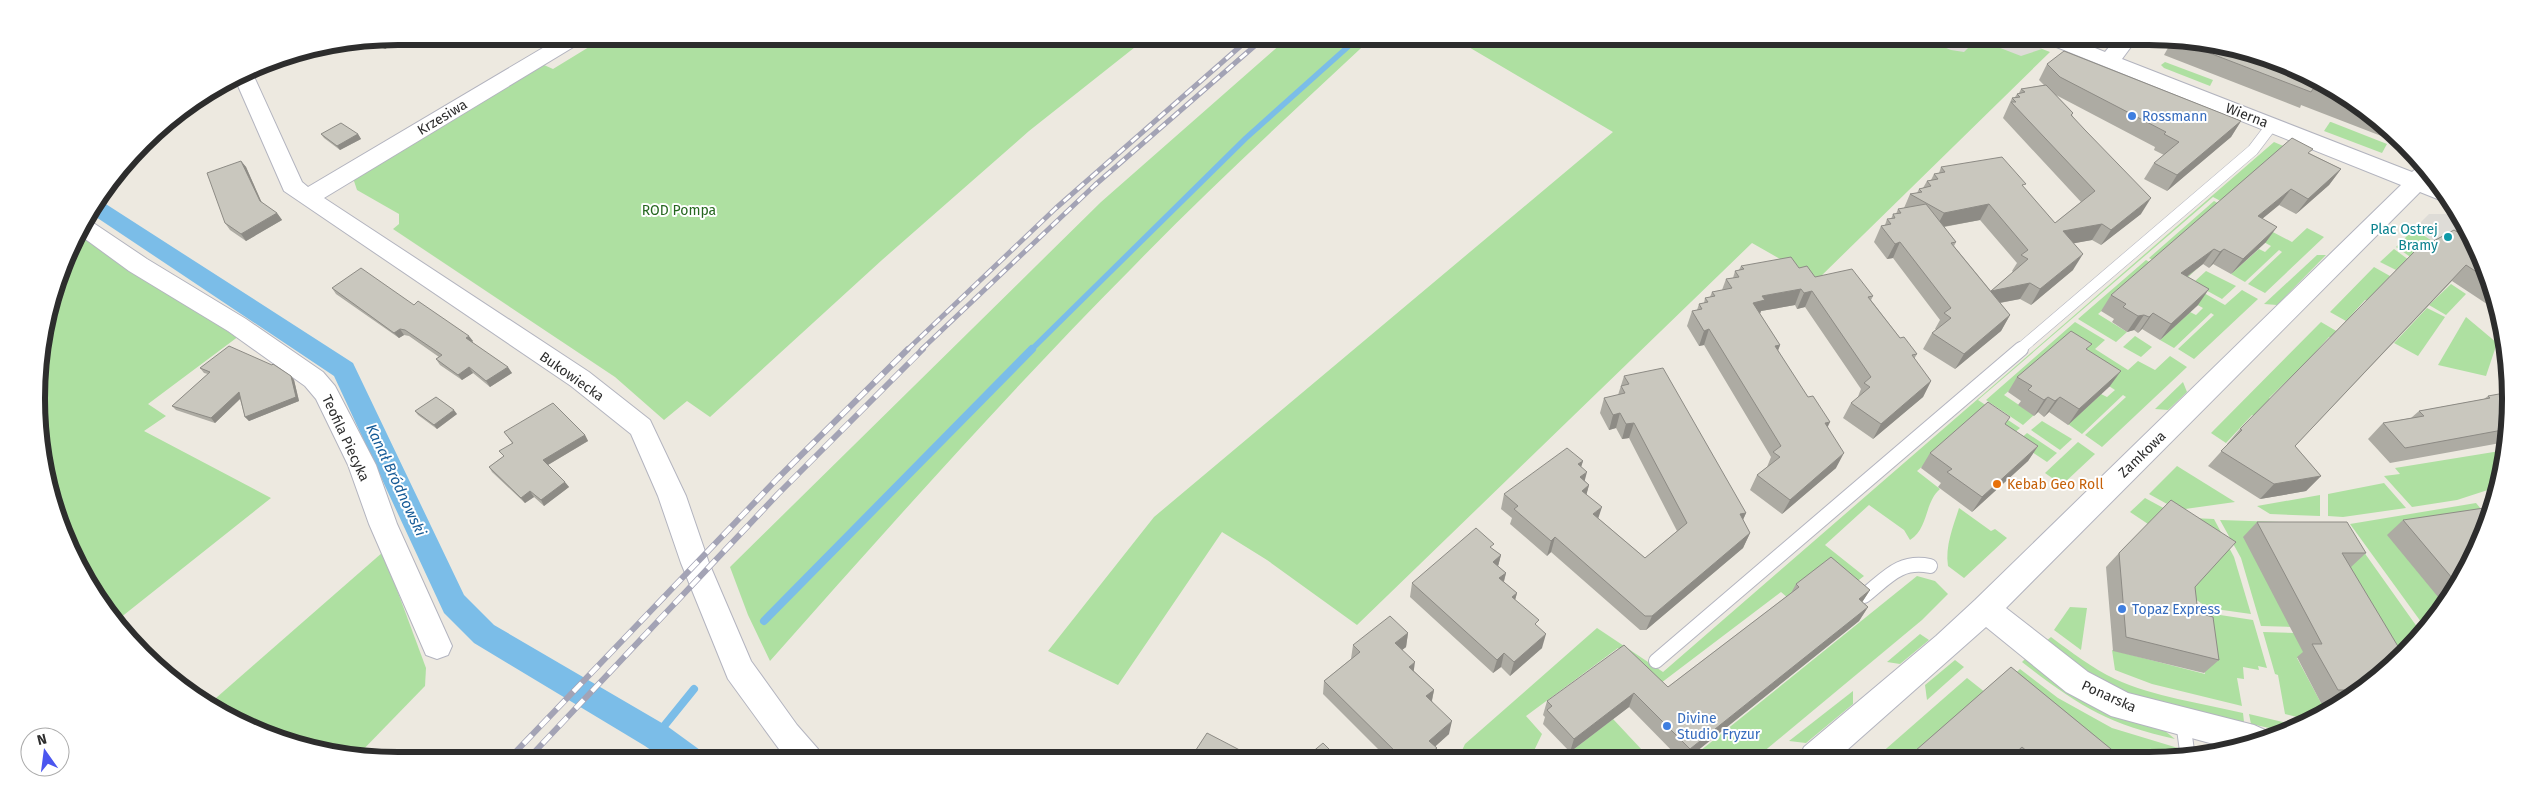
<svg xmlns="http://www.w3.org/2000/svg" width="2547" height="797" font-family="'Fira Sans',sans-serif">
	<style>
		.green { fill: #aee0a1 }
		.plaza { fill: #dedcd7 }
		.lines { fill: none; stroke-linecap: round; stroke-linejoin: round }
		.stream-far1 { stroke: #7bbde8; stroke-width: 5.5 }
		.stream { stroke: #7bbde8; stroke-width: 8 }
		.canal { fill: #7bbde8; fill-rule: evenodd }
		.service-far1-casing { stroke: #b3b4bf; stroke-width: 12 }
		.service-casing { stroke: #b3b4bf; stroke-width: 16 }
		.minor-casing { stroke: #b3b4bf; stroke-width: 2 }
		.service-far1 { stroke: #fff; stroke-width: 11 }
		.service { stroke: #fff; stroke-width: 14 }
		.minor { fill: #fff; fill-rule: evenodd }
		.rail-far1-casing { stroke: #a3a3b5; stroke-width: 5 }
		.rail-casing { stroke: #a3a3b5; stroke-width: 6 }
		.rail-far1 { stroke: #fff; stroke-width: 3; stroke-dasharray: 9; stroke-linecap: butt }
		.rail { stroke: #fff; stroke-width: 4.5; stroke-dasharray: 12; stroke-linecap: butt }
		.wall { fill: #adaba3; fill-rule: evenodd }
		.shaded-wall { fill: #8d8b85 }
		.building { fill: #c9c7be; stroke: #8d8b85 }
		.shop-dot { fill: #3f7fe0; stroke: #fff; stroke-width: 2 }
		.culture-dot { fill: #0f9aa8; stroke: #fff; stroke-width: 2 }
		.food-dot { fill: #e8710a; stroke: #fff; stroke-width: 2 }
		.labels { text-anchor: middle; stroke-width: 4; stroke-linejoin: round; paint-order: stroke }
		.street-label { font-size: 14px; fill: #2d2d2d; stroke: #fff }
		.shop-label { font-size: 14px; fill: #366cbe; stroke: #fff; text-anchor: start }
		.park-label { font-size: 14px; fill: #266720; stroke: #fff }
		.culture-label { font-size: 14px; fill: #0d838f; stroke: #fff; text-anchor: end }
		.food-label { font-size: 14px; fill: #c56008; stroke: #fff; text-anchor: start }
		.water-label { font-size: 15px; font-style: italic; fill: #165b97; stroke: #fff }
		.rim { fill: none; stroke: #2d2d2d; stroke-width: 6 }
	</style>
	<rect width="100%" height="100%" fill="#ede9e0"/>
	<g class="green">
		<path d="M607 36H1149L1029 131 882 260 710 417 687 401 664 420 615 377 393 229 399 224V214L357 190 353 178 544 65 553 69Z"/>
		<path d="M1290 36H1374C1292 113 1209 188 1131 269 1006 395 888 528 770 661L748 615 730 567 1101 202Z"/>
		<path d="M1450 36H1976L2037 47 2050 52 1817 280 1752 243 1357 625 1267 560 1222 532 1118 685 1048 651 1154 517 1613 132Z"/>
		<path d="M2165 62 2213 80 2210 86 2164 68 2161 65Z"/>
		<path d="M2330 122H2331L2387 144 2382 153 2324 131Z"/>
		<path d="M2274 142 2302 154 2253 218 2213 197 1978 400 2020 428 1999 446 1978 418 1917 471 1940 489C1924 503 1929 528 1910 540L1904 530 1869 505 1825 545 1864 576 1845 591 1788 598 1781 592 1657 686 1618 648 1526 716 1542 734 1530 759H1458L1465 744 1597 628 1663 672Z"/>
		<path d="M2214 201 2292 242 2307 228 2324 237 2265 293 2248 284 2282 252 2279 250 2245 282 2231 274 2259 249 2265 252 2271 246 2240 229 2186 279 2149 258Z"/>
		<path d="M2414 229 2439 245 2412 258 2396 247Z"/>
		<path d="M78 231 239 336 148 404 166 416 144 431 271 498 115 622 97 600 49 492 37 422 39 352 74 238Z"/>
		<path d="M2394 249 2409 260 2396 270 2380 262Z"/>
		<path d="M2317 255H2326L2277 305 2264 304Z"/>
		<path d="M2146 260 2225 305 2242 290 2258 299 2194 359 2178 349 2214 315 2211 313 2174 348 2160 340 2190 312 2196 315 2203 308 2171 290 2149 269 2098 314 2127 332 2116 342 2078 319Z"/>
		<path d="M2374 267 2390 276 2368 301 2365 300 2346 321 2330 312Z"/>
		<path d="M2206 271 2236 286 2222 299 2193 283Z"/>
		<path d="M2451 284 2466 294 2446 315 2429 305Z"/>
		<path d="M2427 308 2445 317 2418 356 2394 343Z"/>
		<path d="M2466 317 2497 343 2486 376 2438 365Z"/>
		<path d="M2075 322 2105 340 2095 349 2128 370 2138 361 2155 370 2170 356 2187 367 2102 447 2085 435 2126 397 2123 395 2082 434 2068 424 2101 394 2107 397 2115 390 2083 369 2061 346 2004 395 2034 415 2023 425 1986 400Z"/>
		<path d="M2321 322 2338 332 2332 337H2329L2294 376H2292L2269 398 2271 400 2255 416 2252 415 2226 443 2211 433Z"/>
		<path d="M2135 336 2152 347 2141 357 2123 347Z"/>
		<path d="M2183 382 2187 392 2168 410 2155 409Z"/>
		<path d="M2042 421 2072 439 2060 450 2031 430Z"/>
		<path d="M2027 433 2057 453 2047 462 2017 442Z"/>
		<path d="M2078 442 2095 454 2062 485 2045 473Z"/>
		<path d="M2506 450 2504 469 2497 487 2457 500 2412 507 2384 476 2400 474 2395 468Z"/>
		<path d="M2177 466 2235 502 2178 510 2149 494Z"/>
		<path d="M2384 483 2406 508 2343 517 2328 516V494Z"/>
		<path d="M2320 495V516L2270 514 2257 506Z"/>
		<path d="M2145 498 2180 517 2148 524 2130 512Z"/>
		<path d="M2476 503 2486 515 2443 603 2424 626 2350 524Z"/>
		<path d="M1959 508 1991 531 1995 529 2007 538 1964 578 1948 566C1945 546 1953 527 1959 508Z"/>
		<path d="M2192 518 2214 519 2234 557 2251 614 2208 608 2188 594Z"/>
		<path d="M2220 520 2344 524 2420 631 2387 671 2292 627 2261 626 2241 558Z"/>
		<path d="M383 552 426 668 425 686 356 757 328 754 260 733 208 705Z"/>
		<path d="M1917 576 1935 581 1948 594 1922 620 1756 758 1690 759Z"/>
		<path d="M2185 598 2207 613 2253 620 2267 668 2258 666 2259 670 2243 667 2244 679 2237 678 2242 706 2152 684 2115 670 2112 650 2205 674 2199 631Z"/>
		<path d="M2070 607 2087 608 2081 650 2054 630Z"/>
		<path d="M2263 632 2295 633 2308 657 2297 658 2321 703 2337 704 2313 721 2285 714 2278 675 2275 674Z"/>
		<path d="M1920 634 1929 640 1900 664 1887 662Z"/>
		<path d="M2051 637C2071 652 2092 668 2115 679 2154 697 2201 703 2243 713L2244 722 2137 697 2094 678 2045 642Z"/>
		<path d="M2027 657 2125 720 2165 731 2175 739C2107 724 2076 704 2022 662Z"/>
		<path d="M1955 660 1964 667 1927 700 1925 685Z"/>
		<path d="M2020 669 2058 698 2112 728 2178 748 2180 758H2096L2005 683Z"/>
		<path d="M1967 678 1986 693 1912 758H1883L1879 755Z"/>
		<path d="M1853 691V704L1806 743 1789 741Z"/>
		<path d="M2249 714 2300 726 2283 731 2251 724Z"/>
		<path d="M1613 719 1642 750 1631 759H1577L1570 752Z"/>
	</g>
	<g class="plaza">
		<path d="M1917 36H2010L2042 49 2021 56 1977 39 1964 52 1951 50Z"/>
		<path d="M2429 214H2452L2460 217 2483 260 2460 259 2414 229Z"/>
	</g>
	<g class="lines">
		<path class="stream-far1" d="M1031 350 1246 138 1360 36"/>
		<g class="stream">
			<path d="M764 621 1032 349"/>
			<path d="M656 736 694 689"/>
		</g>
		<path class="canal" d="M98 199 353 363 464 595 494 625 667 726 700 750 704 760H665L645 746 474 643 444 613 334 376 90 213Z"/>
		<g class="service-far1-casing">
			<g id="service-far1">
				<path d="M1936 36 1947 41"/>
				<path d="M2019 350 2253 150 2272 125"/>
			</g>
		</g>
		<g class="service-casing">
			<g id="service">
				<path d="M1864 596C1887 578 1899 560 1930 566"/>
				<path d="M1656 661 2021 349"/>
				<path d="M2183 722 2188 758"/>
			</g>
		</g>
		<g class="minor-casing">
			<g id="minor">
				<path d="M563 36H588L585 40 324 198 589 372 650 420 686 496 709 563 751 661 797 725 818 749 823 760H787L728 679 681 563 658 496 631 434 571 386 284 191 235 79 251 70 302 182 308 187Z"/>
				<path d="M2036 36H2065L2105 52 2118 36H2139L2122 59 2412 172 2422 164 2433 177 2431 180 2437 182 2452 202 2440 200 2420 192 2006 608 2088 672 2128 693 2254 725 2265 730 2268 736 2228 748 2111 716 2066 692 1986 627 1838 758H1799L1804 747 1936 636 1975 600 2401 185 2039 40Z"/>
				<path d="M86 218 147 259 246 319 323 372 335 386 376 465 397 524 452 646 448 655 437 659 426 655 369 524 348 465 316 399 305 386 228 331 129 271 77 233Z"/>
			</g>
		</g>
		<use href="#service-far1" class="service-far1"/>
		<use href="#service" class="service"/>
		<use href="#minor" class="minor"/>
		<g class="rail-far1-casing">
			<g id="rail-far1">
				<path d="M907 350 1056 208 1252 36"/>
				<path d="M921 350 1095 185 1266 36"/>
			</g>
		</g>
		<g class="rail-casing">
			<g id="rail">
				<path d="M507 761 777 479 908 349"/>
				<path d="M526 761 778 494 923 349"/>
			</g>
		</g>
		<use href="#rail-far1" class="rail-far1"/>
		<use href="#rail" class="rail"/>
	</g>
	<g class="wall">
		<path d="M398 36H405L385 49 364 40Z"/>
		<path d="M466 36H486L478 41Z"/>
		<path d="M2173 39 2350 97 2394 133 2389 139 2301 105 2300 108 2164 55Z"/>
		<path d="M2047 64 2241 121 2231 137 2167 191 2144 179 2154 163 2164 155 2154 150 2155 147 2056 95 2073 113 2072 115 2141 214 2101 245 2092 240 2074 243 2073 270 2031 305 2020 299 2000 303 2010 315 2001 331 1955 369 1923 349 1932 333 1936 329H1935L1940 320 1893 258 1887 259 1874 242 1881 226 1885 225 1887 219H1891L1893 214H1896L1898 209 1904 208 1910 194 1917 193 1919 189 1923 188 1927 181 1931 180 1934 174 1939 173 1941 167 2024 188 2055 223 2081 202 2003 118 2012 98 2015 97 2017 94 2019 93 2021 89 2044 85 2039 80ZM1980 220 2017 263 2012 271 2013 272 1991 291 1954 246 1956 242 1944 227Z"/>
		<path d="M321 134H358L361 139 340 150 324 138Z"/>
		<path d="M2309 153 2341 169 2329 185 2296 214 2279 205 2262 219 2266 242 2231 274 2213 264 2209 268 2203 264 2187 277 2198 305 2160 340 2142 329 2138 333 2134 330 2127 332 2112 322 2114 319 2101 311 2111 295Z"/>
		<path d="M241 161 246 167 262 203 277 213 282 220 246 241 230 230 225 223Z"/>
		<path d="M2415 251 2483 260 2499 312 2452 281 2295 446 2321 476 2306 491 2260 499 2208 466 2228 444H2227L2240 429Z"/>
		<path d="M1741 266 1799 268 1815 277 1873 296 1871 300 1900 338 1917 354 1914 359 1931 381 1923 397 1873 439 1843 418 1851 403 1857 399 1861 389 1805 307 1797 309 1795 305 1761 311 1760 314 1780 345 1778 351 1828 428 1836 468 1782 514 1750 490 1757 475 1767 467 1771 457 1704 345 1699 346 1687 326 1692 311 1697 310 1699 304 1704 303 1705 298 1710 297 1712 292 1722 290 1726 279 1733 278 1735 271 1739 270Z"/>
		<path d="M332 288 414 305 473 341 472 342 512 373 490 387 473 373 462 380 440 365 436 359 439 357 409 336 404 335 399 338 336 294Z"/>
		<path d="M2088 350 2110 386 2068 425 2049 412 2044 417 2038 412 2034 416 2018 405 2021 401 2008 392 2017 377Z"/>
		<path d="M200 368 291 376 294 380 299 401 249 421 245 417 240 399 215 423 176 410 172 406 208 374 204 373Z"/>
		<path d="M1624 376 1746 513 1743 520 1750 533 1743 548 1646 630H1640L1551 552 1547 556 1510 524 1512 518 1501 509 1504 494 1583 461 1581 467 1585 481 1589 485 1586 495 1598 518 1645 558 1677 531 1629 438 1622 439 1616 428 1609 430 1600 413 1604 398 1618 395Z"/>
		<path d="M2488 396 2511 399 2506 442 2390 463 2368 439 2383 423 2411 418 2419 411 2484 399Z"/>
		<path d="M415 411 457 414 437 429 418 415Z"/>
		<path d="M2005 424 2038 446 2028 461 1972 512 1938 487 1941 483 1921 468 1930 453Z"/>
		<path d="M504 432 585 435 588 441 548 465 569 487 544 506 534 497 525 503 492 472 489 467 504 456 512 443Z"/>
		<path d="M2403 520 2462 579 2443 603 2387 535Z"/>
		<path d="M2257 522 2366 553 2351 567 2388 671 2338 703H2321L2297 657 2303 652 2243 537Z"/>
		<path d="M1493 549 1501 555 1498 566 1506 573 1504 582 1517 593 1515 600 1537 627 1542 648 1510 676 1501 667 1493 673 1410 597 1412 583Z"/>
		<path d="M2119 553 2195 587 2198 613 2219 660 2204 673 2113 651 2106 567Z"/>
		<path d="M1796 584 1870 590 1862 602 1868 607 1859 621 1687 759H1680L1629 707 1570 752 1543 724 1545 717 1543 715 1547 701 1668 687 1791 593Z"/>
		<path d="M1408 633 1406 647 1402 650 1414 671 1434 690 1432 701 1449 734 1435 746 1437 748 1434 759H1388L1323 694 1324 681 1351 659 1353 645Z"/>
		<path d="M2011 667 2122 758H1907Z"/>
	</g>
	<g class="shaded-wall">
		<path d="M398 36H405L385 49 380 40 385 38Z"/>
		<path d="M476 36H486L478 41Z"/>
		<path d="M2241 121 2231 137 2167 191 2177 175Z"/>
		<path d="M358 134 361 139 340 150 337 146Z"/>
		<path d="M241 161 246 167 264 208 260 201Z"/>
		<path d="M2341 169 2329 185 2296 214 2308 199Z"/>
		<path d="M2291 189 2279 205 2246 232 2258 216Z"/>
		<path d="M2151 198 2141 214 2101 245 2111 230Z"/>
		<path d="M1989 204 1980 220 1936 228 1944 213Z"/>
		<path d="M277 213 282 220 246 241 241 234Z"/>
		<path d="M2102 224 2092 240 2054 247 2063 231Z"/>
		<path d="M2277 227 2266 242 2231 274 2243 259Z"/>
		<path d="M1900 242 1893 258 1887 259 1895 244Z"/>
		<path d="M2214 249 2203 264 2170 289 2181 273Z"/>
		<path d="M2224 249 2213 264 2209 268 2220 252Z"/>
		<path d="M2083 254 2073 270 2031 305 2040 289Z"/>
		<path d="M2030 283 2020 299 1982 306 1991 291Z"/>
		<path d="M1801 289 1795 305 1761 311 1759 316 1753 303 1762 296Z"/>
		<path d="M2209 289 2198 305 2160 340 2171 324Z"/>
		<path d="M1812 291 1805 307 1797 309 1804 293Z"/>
		<path d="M2153 313 2142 329 2138 333 2149 317Z"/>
		<path d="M2010 315 2001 331 1955 369 1964 354Z"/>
		<path d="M2144 315 2134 330 2127 332 2138 316Z"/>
		<path d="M400 329 404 335 399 338 394 333Z"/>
		<path d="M1709 329 1704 345 1699 346 1704 331Z"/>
		<path d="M469 336 473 341 470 344 466 338Z"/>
		<path d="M1780 345 1774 360 1775 346Z"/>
		<path d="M469 367 473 373 462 380 458 375Z"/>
		<path d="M508 367 512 373 490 387 486 381Z"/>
		<path d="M2121 371 2110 386 2068 425 2079 409Z"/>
		<path d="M291 376 294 380 299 401 249 421 245 417Z"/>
		<path d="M1931 381 1923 397 1873 439 1881 424Z"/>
		<path d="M239 392 242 397 215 423 211 418Z"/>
		<path d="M2048 397 2038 412 2034 416 2044 400Z"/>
		<path d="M2060 397 2049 412 2044 417 2055 401Z"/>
		<path d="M454 410 457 414 437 429 434 425Z"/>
		<path d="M1620 413 1616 428 1609 430 1613 415Z"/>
		<path d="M1830 422 1823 437 1825 423Z"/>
		<path d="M1634 423 1629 438 1622 439 1626 424Z"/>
		<path d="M585 435 588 441 546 466 543 460Z"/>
		<path d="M2038 446 2028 461 1972 512 1982 497Z"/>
		<path d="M1844 453 1836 468 1782 514 1790 500Z"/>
		<path d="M1583 461 1578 476V464Z"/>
		<path d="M1587 472 1583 487 1580 477Z"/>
		<path d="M2321 476 2306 491 2260 499 2274 484Z"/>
		<path d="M565 482 569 487 544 506 541 500Z"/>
		<path d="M1589 485 1585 500 1582 491Z"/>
		<path d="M530 491 534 497 525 503 521 498Z"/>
		<path d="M1602 507 1597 522 1593 514Z"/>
		<path d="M1746 513 1739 528 1740 514Z"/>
		<path d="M1750 533 1743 548 1646 630 1652 616Z"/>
		<path d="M1555 537 1551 552 1547 556 1551 541Z"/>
		<path d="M1501 555 1497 570 1493 562Z"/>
		<path d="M1506 573 1502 587 1499 578Z"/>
		<path d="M1870 590 1861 604 1859 599Z"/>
		<path d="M1517 593 1513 607 1512 597Z"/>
		<path d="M1868 607 1859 621 1687 759H1685L1690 749Z"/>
		<path d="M1408 633 1406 647 1393 657 1395 643Z"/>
		<path d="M1546 634 1542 648 1510 676 1514 662Z"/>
		<path d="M1504 653 1501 667 1493 673 1497 660Z"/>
		<path d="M1415 662 1413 676 1409 667Z"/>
		<path d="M1434 690 1431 704 1426 696Z"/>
		<path d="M1634 693 1629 707 1570 752 1574 739Z"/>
		<path d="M1452 721 1449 734 1427 754 1429 741Z"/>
		<path d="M1437 748 1434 759H1423Z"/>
	</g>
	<g class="building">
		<path d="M376 38H385L380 40Z"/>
		<path d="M2173 39 2219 43 2287 64 2350 97 2364 109 2313 89 2311 92Z"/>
		<path d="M2064 51 2241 121 2177 175 2154 163 2179 142 2164 134 2166 132 2060 77 2047 64Z"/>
		<path d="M2046 85 2073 113 2071 115 2085 130 2151 198 2111 230 2102 224 2063 231 2083 254 2040 289 2030 283 1991 291 2028 259 2021 255 2028 250 1989 204 1944 213 1910 194 1922 192 1919 189 1931 186 1927 181 1938 179 1934 174 1945 172 1941 167 2002 157 2026 184 2022 185 2055 223 2095 191 2011 102H2016L2012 98 2020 97 2017 94 2025 92 2021 89Z"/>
		<path d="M341 123 358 134 337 146 321 134Z"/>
		<path d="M2292 138 2313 149 2308 153 2341 169 2308 199 2291 189 2258 216 2277 227 2243 259 2224 249 2220 252 2214 249 2181 273 2209 289 2171 324 2153 313 2149 317 2144 315 2138 316 2123 307 2126 304 2111 295Z"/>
		<path d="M241 161 260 201 277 213 241 234 225 223 207 173Z"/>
		<path d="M1926 204 1956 242 1951 243 2010 315 1964 354 1932 333 1951 318 1944 313 1951 308 1900 242 1895 244 1881 226 1891 224 1887 219 1895 218 1893 214 1901 213 1898 209Z"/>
		<path d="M2454 230 2474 242 2483 260 2489 280 2466 265 2295 446 2321 476 2274 484 2221 451 2242 430 2240 429 2415 251Z"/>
		<path d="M1791 257 1799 268 1807 266 1815 277 1852 269 1873 296 1868 297 1900 338 1904 337 1917 354 1912 355 1931 381 1881 424 1851 403 1870 387 1864 383 1871 377 1812 291 1804 293 1801 289 1762 296 1765 300 1753 303 1780 345 1775 346 1808 397 1813 396 1830 422 1825 423 1844 453 1790 500 1757 475 1780 457 1773 452 1781 446 1709 329 1704 331 1692 311 1702 309 1699 304 1708 302 1705 298 1715 296 1712 292 1732 288 1726 279 1739 277 1735 271 1744 269 1741 266Z"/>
		<path d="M361 268 414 305 418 301 469 336 466 338 508 367 486 381 469 367 458 375 436 359 442 355 405 330 400 329 394 333 332 288Z"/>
		<path d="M2071 331 2092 344 2086 349 2121 371 2079 409 2060 397 2055 401 2048 397 2044 400 2028 390 2032 386 2017 377Z"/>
		<path d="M229 346 272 365 273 364 291 376 296 397 245 417 239 392 211 418 172 406 210 372 200 368Z"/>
		<path d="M1663 368 1746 513 1740 514 1750 533 1652 616H1645L1555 537 1551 541 1514 509 1518 506 1504 494 1567 448 1583 461 1578 464 1587 472 1580 477 1589 485 1582 491 1602 507 1593 514 1645 558 1687 523 1634 423 1626 424 1620 413 1613 415 1604 398 1625 393 1621 386 1629 384 1624 376Z"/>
		<path d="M2510 392 2511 399 2508 429 2405 448 2383 423 2424 416 2419 411 2490 398 2488 396Z"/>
		<path d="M436 397 454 410 434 425 415 411Z"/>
		<path d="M1988 402 2010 417 2005 424 2038 446 1982 497 1947 472 1952 469 1930 453Z"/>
		<path d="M553 403 585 435 543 460 565 482 541 500 530 491 521 498 489 467 504 456 499 451 513 443 504 432Z"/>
		<path d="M2171 500 2236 542 2195 587 2198 613 2213 617 2219 660 2126 637 2119 553Z"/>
		<path d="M2484 508 2488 512 2462 579 2458 585 2403 520Z"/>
		<path d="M2257 522H2347L2366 553H2342L2402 653 2388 671 2359 690H2338L2312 644H2322Z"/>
		<path d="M1476 528 1494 544 1490 547 1501 555 1493 562 1506 573 1499 578 1517 593 1512 597 1539 620 1535 624 1546 634 1514 662 1504 653 1497 660 1412 583Z"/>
		<path d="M1831 557 1870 590 1859 599 1868 607 1690 749 1634 693 1574 739 1547 710 1552 706 1547 701 1624 645 1668 687 1799 587 1796 584Z"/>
		<path d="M1390 616 1408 633 1395 643 1415 662 1409 667 1434 690 1426 696 1452 721 1429 741 1437 748 1423 759H1403L1324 681 1360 652 1353 645Z"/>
		<path d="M2011 667 2122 758H2035L2022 747 2010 758H1907Z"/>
		<path d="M1207 733 1257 759H1190Z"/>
		<path d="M1323 743 1339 759H1304Z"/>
	</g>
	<g class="shop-dot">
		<circle cx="2132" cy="116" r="5"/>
		<circle cx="2122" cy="609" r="5"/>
		<circle cx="1667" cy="726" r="5"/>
	</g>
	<circle class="culture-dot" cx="2448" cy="237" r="5"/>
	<circle class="food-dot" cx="1997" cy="484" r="5"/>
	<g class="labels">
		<g class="street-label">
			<text transform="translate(2247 115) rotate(21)" y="5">Wierna</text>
			<text transform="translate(442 117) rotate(-31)" y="5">Krzesiwa</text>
			<text transform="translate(572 376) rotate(35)" y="5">Bukowiecka</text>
			<text transform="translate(346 438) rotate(65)" y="5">Teofila Piecyka</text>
			<text transform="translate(2142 454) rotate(-44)" y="5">Zamkowa</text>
			<text transform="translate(2109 696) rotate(24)" y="5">Ponarska</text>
		</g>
		<g class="shop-label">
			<text x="2142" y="121">Rossmann</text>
			<text x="2132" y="614">Topaz Express</text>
			<text x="1677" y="723">Divine<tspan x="1677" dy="16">Studio Fryzur</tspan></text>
		</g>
		<g class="park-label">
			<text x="679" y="215">ROD Pompa</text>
		</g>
		<g class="culture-label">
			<text x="2438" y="234">Plac Ostrej<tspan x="2438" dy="16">Bramy</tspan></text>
		</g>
		<g class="food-label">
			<text x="2007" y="489">Kebab Geo Roll</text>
		</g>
		<g class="water-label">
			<text transform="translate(396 480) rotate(65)" y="5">Kanał Bródnowski</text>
		</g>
	</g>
	<path d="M0 0H2547V797H0ZM398 45H2149A353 353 0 0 1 2502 398V399A353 353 0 0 1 2149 752H398A353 353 0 0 1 45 399V398A353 353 0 0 1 398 45Z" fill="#fff" fill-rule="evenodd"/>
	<path class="rim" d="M398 45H2149A353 353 0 0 1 2502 398V399A353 353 0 0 1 2149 752H398A353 353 0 0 1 45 399V398A353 353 0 0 1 398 45Z"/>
	<g transform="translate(45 752) rotate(346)"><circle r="24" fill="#ffffff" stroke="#ababab"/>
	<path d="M0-4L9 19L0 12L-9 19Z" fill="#4b56ef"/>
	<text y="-8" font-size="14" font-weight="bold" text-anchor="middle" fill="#2d2d2d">N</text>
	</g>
</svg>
